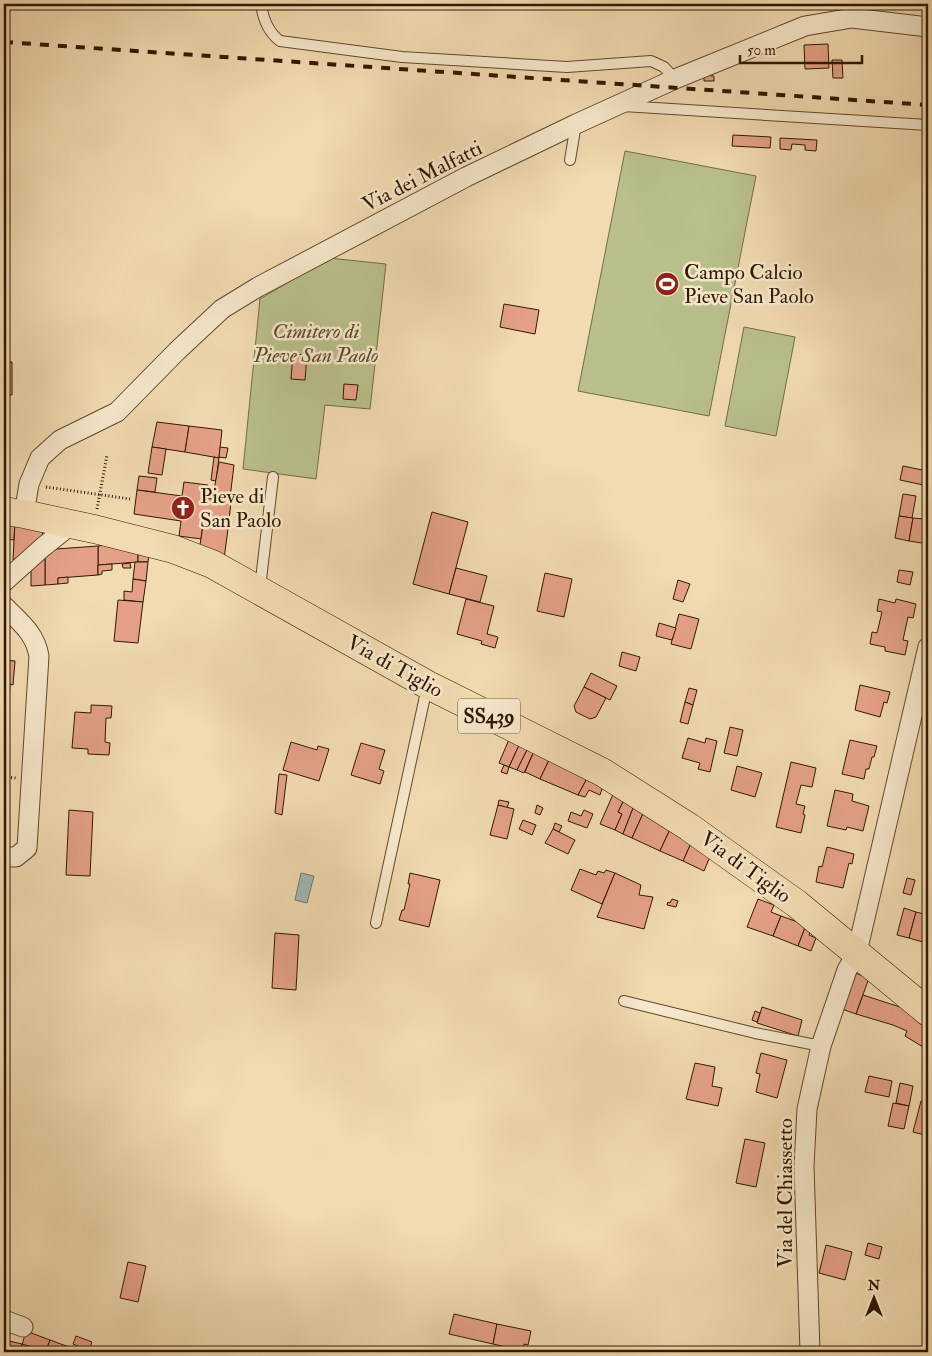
<svg xmlns="http://www.w3.org/2000/svg" width="932" height="1356" font-family="'IM FELL Double Pica',serif">
	<style>
		.green { fill: #b9c08c; stroke: #746c46 }
		.water { fill: #a1b8b8; stroke: #74786e }
		.building { fill: #e5a187; stroke: #301800 }
		.lines { fill: none; stroke-linecap: round; stroke-linejoin: round }
		.service-casing { stroke: #60492c; stroke-width: 12 }
		.minor-casing { stroke: #60492c; stroke-width: 21 }
		.primary-casing { stroke: #301800; stroke-width: 29 }
		.path { stroke: #301800; stroke-width: 3; stroke-dasharray: 1 2.5; stroke-linecap: butt }
		.service { stroke: #f7e8cc; stroke-width: 10 }
		.minor { stroke: #f7e8cc; stroke-width: 19 }
		.primary { stroke: #f2dbb1; stroke-width: 28 }
		.rail { stroke: #301800; stroke-width: 4; stroke-dasharray: 9 9; stroke-linecap: butt }
		.labels { text-anchor: middle; stroke-width: 5; stroke-linejoin: round; paint-order: stroke }
		.shield { fill: #f7e8cc; stroke: #6c563d; stroke-width: 1 }
		.shield-label { font-size: 20px; font-weight: bold; fill: #301800 }
		.street-label { font-size: 21px; fill: #301800; stroke: #f7e8cc }
		.poi-label { font-size: 21px; fill: #301800; stroke: #f7e8cc; text-anchor: start }
		.park-label { font-size: 21px; font-style: italic; fill: #594a2a; stroke: #f7e8cc }
	</style>
	<rect width="100%" height="100%" fill="#f2dbb1"/>
	<filter id="stains"><feTurbulence type="fractalNoise" baseFrequency=".004" numOctaves="4"/><feColorMatrix values="0 0 0 0 .2 0 0 0 0 .09 0 0 0 0 .02 0 0 0 .5 -.17"/></filter>
	<radialGradient id="worn" r=".72"><stop offset=".6" stop-color="#630" stop-opacity="0"/><stop offset="1" stop-color="#630" stop-opacity=".3"/></radialGradient>
	<g class="green">
		<path d="M625 151 756 176 709 416 578 391Z"/>
		<path d="M329 258 386 264 370 409 325 405 316 479 243 469 260 299Z"/>
		<path d="M744 327 795 337 776 436 725 426Z"/>
	</g>
	<path class="water" d="M301 873 314 876 307 903 295 900Z"/>
	<g class="building">
		<path d="M828 44 829 68 805 69 804 45Z"/>
		<path d="M832 60H842L843 78H833Z"/>
		<path d="M704 75 714 76V81H704Z"/>
		<path d="M733 135 771 137 770 148 732 146Z"/>
		<path d="M780 138 817 140 816 151 805 150V145L792 144 791 150 780 149Z"/>
		<path d="M504 304 539 310 535 334 500 327Z"/>
		<path d="M293 354 307 355 305 380 291 379Z"/>
		<path d="M4 362H12V395L4 394Z"/>
		<path d="M344 384 358 385 356 400 343 399Z"/>
		<path d="M157 422 189 426 185 452 152 447Z"/>
		<path d="M189 426 222 430 219 458 185 452Z"/>
		<path d="M152 447 166 449 162 475 148 473Z"/>
		<path d="M220 447 228 448 226 458 219 457Z"/>
		<path d="M214 457 219 458 216 481 211 480Z"/>
		<path d="M219 462 234 465 230 498 213 496Z"/>
		<path d="M928 464V486L900 480 903 466 927 471Z"/>
		<path d="M139 476 157 478 155 492 137 490Z"/>
		<path d="M184 482 208 485 206 498 231 502 228 529 203 525 201 539 179 536 181 521 134 514 137 490 182 496Z"/>
		<path d="M903 494 916 496 912 518 899 516Z"/>
		<path d="M432 512 468 522 449 594 413 584Z"/>
		<path d="M899 516 913 518 909 541 895 538Z"/>
		<path d="M925 516 928 517V544L909 541 913 518 924 519Z"/>
		<path d="M5 519 15 522 14 540 4 539Z"/>
		<path d="M15 522 43 527 42 541 13 560Z"/>
		<path d="M203 525 228 529 224 559 199 552Z"/>
		<path d="M125 543 138 545V562L98 565V546Z"/>
		<path d="M138 545 150 549 148 562H138Z"/>
		<path d="M98 546V575L58 578V584L45 585V553L56 549Z"/>
		<path d="M45 553V585L31 586V566Z"/>
		<path d="M135 562H148L146 581 133 579Z"/>
		<path d="M130 563 131 568H123L122 564Z"/>
		<path d="M112 564V570L102 571V574L98 575V565Z"/>
		<path d="M456 568 487 576 480 602 449 594Z"/>
		<path d="M899 570 913 572 910 585 897 582Z"/>
		<path d="M545 573 572 579 564 617 537 611Z"/>
		<path d="M68 577V583L58 584V578Z"/>
		<path d="M133 579 146 581 143 602 124 600V591L132 592Z"/>
		<path d="M678 580 690 584 683 602 673 599Z"/>
		<path d="M466 599 494 606 487 634 498 637 495 648 481 644 482 641 457 634Z"/>
		<path d="M879 599 895 603 896 599 916 604 913 618 908 617 903 640 908 641 905 655 885 651V647L870 644 872 632 877 633 882 612 877 611Z"/>
		<path d="M118 600 143 602 138 643 114 641Z"/>
		<path d="M679 614 699 619 691 649 671 644Z"/>
		<path d="M659 623 676 628 672 640 656 636Z"/>
		<path d="M622 652 640 657 636 671 619 666Z"/>
		<path d="M4 660 15 661 13 685 10 684 6 746H4Z"/>
		<path d="M591 673 617 686 610 700 584 687Z"/>
		<path d="M860 685 890 692 887 703 884 702 880 717 855 710Z"/>
		<path d="M584 687 606 698 596 717 590 719 576 712 574 706Z"/>
		<path d="M689 688 697 690 693 705 685 702Z"/>
		<path d="M685 702 693 705 688 724 680 722Z"/>
		<path d="M91 705 112 706 111 718H106L105 742 110 743 109 755 88 754V749L72 748 75 712 91 713Z"/>
		<path d="M730 727 743 730 737 756 724 753Z"/>
		<path d="M510 737 521 741 509 767 499 763Z"/>
		<path d="M688 738 705 743 706 738 717 741 710 772 698 769 700 763 682 758Z"/>
		<path d="M850 740 877 746 874 757H872L869 769H866L864 779 842 774Z"/>
		<path d="M521 741 529 746 517 770 509 767Z"/>
		<path d="M291 742 317 750 318 746 329 749 319 781 283 770Z"/>
		<path d="M361 743 385 750 379 769 384 771 380 784 351 775Z"/>
		<path d="M529 746 535 749 524 773 517 770Z"/>
		<path d="M535 749 551 756 540 779 525 772Z"/>
		<path d="M551 756 590 773 578 795 540 779Z"/>
		<path d="M791 762 816 768 812 787 801 785 796 804 805 806 803 814 805 815 801 833 776 827Z"/>
		<path d="M504 765 509 767 507 774 501 772Z"/>
		<path d="M737 766 762 773 755 797 731 790Z"/>
		<path d="M590 773 604 783 600 795 589 790 585 797 578 795Z"/>
		<path d="M279 774 287 775 282 815 275 813Z"/>
		<path d="M835 790 853 794 852 801 869 806 863 831 847 827 846 830 827 826Z"/>
		<path d="M614 792 625 798 618 812 622 814 615 830 600 824Z"/>
		<path d="M625 798 635 803 623 834 615 830 622 814 618 812Z"/>
		<path d="M499 800 509 802 507 808 498 805Z"/>
		<path d="M635 803 645 809 632 838 623 834Z"/>
		<path d="M498 805 514 809 507 839 490 835Z"/>
		<path d="M537 805 543 808 540 815 535 813Z"/>
		<path d="M645 809 672 825 660 851 632 838Z"/>
		<path d="M69 810 93 812 90 876 66 875Z"/>
		<path d="M584 810 593 814 587 828 568 821 571 812 581 816Z"/>
		<path d="M523 820 536 825 532 835 519 829Z"/>
		<path d="M555 823 562 826 559 832 553 829Z"/>
		<path d="M672 825 693 839 683 861 660 851Z"/>
		<path d="M553 829 575 840 568 854 545 843Z"/>
		<path d="M693 839 712 852 704 871 683 861Z"/>
		<path d="M827 847 854 854 852 864 849 863 843 888 816 882 819 866 822 867Z"/>
		<path d="M580 869 596 875 598 871 604 873 606 870 615 873 602 904 571 890Z"/>
		<path d="M410 873 440 880 429 927 399 920 402 910H404L410 884H408Z"/>
		<path d="M615 873 641 885 639 895 653 897 644 929 597 917Z"/>
		<path d="M907 878 915 880 911 895 903 893Z"/>
		<path d="M672 899 678 901 676 907 667 905 668 902 670 903Z"/>
		<path d="M758 899 774 905 771 912 781 916 773 936 747 927Z"/>
		<path d="M904 908 916 912 909 938 897 935Z"/>
		<path d="M916 912 928 915V936L926 943 909 938Z"/>
		<path d="M781 916 806 925 798 946 773 936Z"/>
		<path d="M806 925 812 927 809 935 816 938 811 951 798 946Z"/>
		<path d="M275 933 299 935 296 990 272 988Z"/>
		<path d="M852 972 869 978 856 1014 842 1009Z"/>
		<path d="M863 995 903 1008 928 1024V1050L905 1036 907 1031 893 1025 856 1014Z"/>
		<path d="M762 1007 802 1020 798 1036 757 1023Z"/>
		<path d="M755 1011 760 1013 757 1022 752 1020Z"/>
		<path d="M761 1053 787 1060 777 1098 756 1092 760 1074 756 1073Z"/>
		<path d="M695 1063 715 1067 712 1086 722 1088 718 1106 686 1099Z"/>
		<path d="M869 1076 892 1081 889 1097 865 1092Z"/>
		<path d="M900 1083 913 1086 909 1106 896 1103Z"/>
		<path d="M921 1101 928 1103V1126L925 1135 913 1132Z"/>
		<path d="M893 1103 909 1106 904 1129 888 1126Z"/>
		<path d="M745 1139 765 1143 756 1187 736 1183Z"/>
		<path d="M868 1243 882 1247 879 1259 865 1255Z"/>
		<path d="M826 1245 852 1252 845 1280 819 1273Z"/>
		<path d="M128 1262 146 1266 138 1302 120 1298Z"/>
		<path d="M454 1314 497 1324 493 1344 449 1334Z"/>
		<path d="M497 1324 531 1331 528 1345 524 1344 523 1351 493 1344Z"/>
		<path d="M26 1331 50 1340 46 1351 22 1345Z"/>
		<path d="M76 1336 92 1342 89 1351 73 1344Z"/>
		<path d="M50 1340 69 1347 67 1352H35L36 1348 46 1351Z"/>
		<path d="M9 1341 22 1344 19 1352H5Z"/>
		<path d="M22 1344 36 1348 35 1352H19Z"/>
		<path d="M69 1347 85 1352H67Z"/>
	</g>
	<g class="lines">
		<g class="service-casing">
			<g id="service">
				<path d="M261 4C263 19 268 32 280 41L402 57 567 67 651 61 664 67 675 79"/>
				<path d="M623 106 928 125"/>
				<path d="M570 160 576 124"/>
				<path d="M260 588 273 477"/>
				<path d="M376 923 427 687"/>
				<path d="M624 1001 755 1033 821 1046"/>
			</g>
		</g>
		<g class="minor-casing">
			<g id="minor">
				<path d="M24 514 29 484 40 458 60 440 117 412 177 351 222 309 258 287 466 177 576 124 675 79 805 26 852 18 928 27"/>
				<path d="M4 582 43 547 72 524"/>
				<path d="M4 606C20 622 35 633 39 656L27 848 16 857H4"/>
				<path d="M4 1320 23 1327"/>
				<path d="M810 1352 804 1166 807 1109 821 1046 847 970 857 952 928 647"/>
			</g>
		</g>
		<g class="primary-casing">
			<path id="primary" d="M4 511 24 514 94 529 173 549 212 564 428 685 602 772 689 827 797 904 928 1012"/>
		</g>
		<g class="path">
			<path d="M46 487 130 499"/>
			<path d="M97 509 107 455"/>
			<path d="M4 777 16 778"/>
		</g>
		<use href="#service" class="service"/>
		<use href="#minor" class="minor"/>
		<use href="#primary" class="primary"/>
		<path class="rail" d="M4 42 928 105"/>
	</g>
	<defs>
		<g id="stadium-disc" transform="scale(1.25)"><circle r="9.5" fill="#8f2418" stroke="#f7e8cc"/><path d="M0-5a6.5 5 0 1 0 0 10a6.5 5 0 1 0 0-10ZM-3.5-1.8h7v3.6h-7Z" fill="#fff"/></g>
		<g id="church-disc" transform="scale(1.25)"><circle r="9.5" fill="#8f2418" stroke="#f7e8cc"/><path d="M-1.2-6h2.4v3.5h3.3v2.4h-3.3V6h-2.4V-.1h-3.3v-2.4h3.3Z" fill="#fff"/></g>
	</defs>
	<g fill-rule="evenodd">
		<use href="#stadium-disc" x="667" y="284"/>
		<use href="#church-disc" x="183" y="508"/>
	</g>
	<g class="labels">
		<rect class="shield" x="458" y="698.5" width="62" height="35" rx="4"/>
		<g class="shield-label">
			<text x="489" y="723">SS439</text>
		</g>
		<g class="street-label">
			<text transform="translate(422 176) rotate(-27)" y="7">Via dei Malfatti</text>
			<text transform="translate(395 666) rotate(29)" y="7">Via di Tiglio</text>
			<text transform="translate(746 867) rotate(36)" y="7">Via di Tiglio</text>
			<text transform="translate(785 1193) rotate(-90)" y="7">Via del Chiassetto</text>
		</g>
		<g class="poi-label">
			<text x="684" y="279">Campo Calcio<tspan x="684" dy="24">Pieve San Paolo</tspan></text>
			<text x="200" y="503">Pieve di<tspan x="200" dy="24">San Paolo</tspan></text>
		</g>
		<g class="park-label">
			<text x="316" y="338">Cimitero di<tspan x="316" dy="24">Pieve San Paolo</tspan></text>
		</g>
	</g>
	<rect width="932" height="1356" fill="none" stroke="#f2dbb1" stroke-width="20"/>
	<rect x="5" y="5" width="922" height="1346" fill="none" stroke="#301800" stroke-width="2.5"/>
	<rect x="10" y="10" width="912" height="1336" fill="none" stroke="#301800"/>
	<g transform="translate(874 1298)" stroke="#f7e8cc" stroke-width="4" paint-order="stroke">
	<path d="M0-4L9 19L0 12L-9 19Z" fill="#301800"/>
	<text y="-8" font-size="14" font-weight="bold" text-anchor="middle" fill="#301800">N</text>
	</g>
	<path d="M740 55v8h122v-8" fill="none" stroke="#301800" stroke-width="2.5"/>
	<text x="747" y="55" font-size="15" fill="#301800" stroke="#f7e8cc" stroke-width="4" paint-order="stroke">50 m</text>
	<rect width="100%" height="100%" filter="url(#stains)"/>
	<rect width="100%" height="100%" fill="url(#worn)"/>
</svg>
